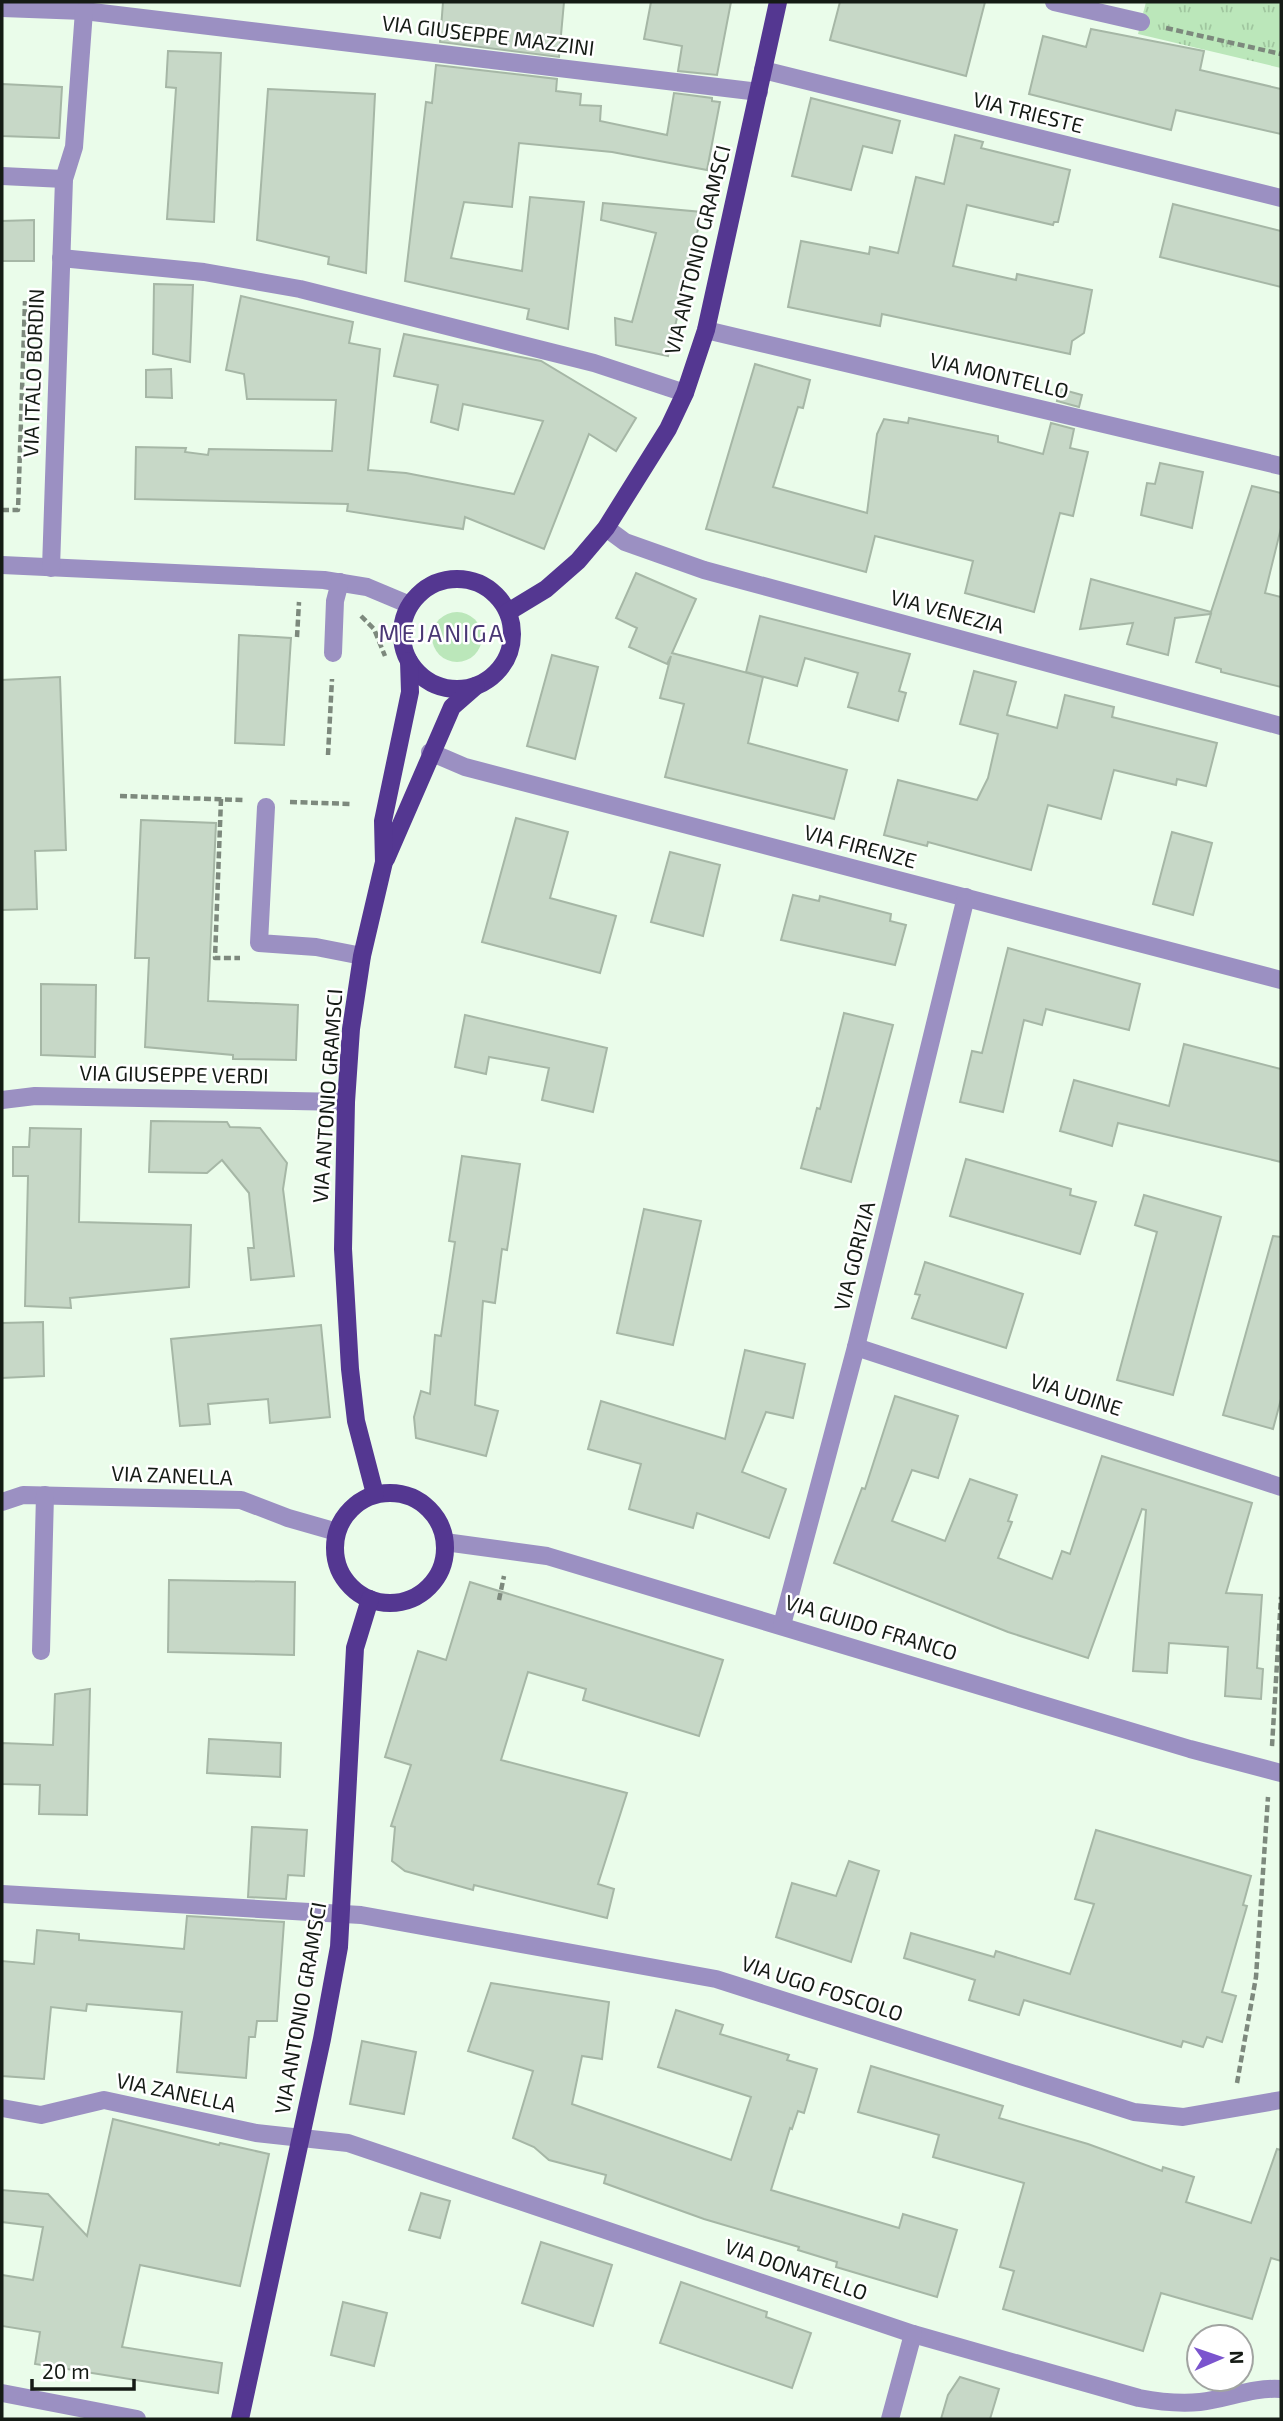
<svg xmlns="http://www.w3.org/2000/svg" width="1283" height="2421" font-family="'Exo 2',sans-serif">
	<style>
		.green { fill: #bbe7ba }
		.park { fill: url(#park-tufts) }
		.building { fill: #c7d8c7; stroke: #a6b7a6; stroke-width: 2 }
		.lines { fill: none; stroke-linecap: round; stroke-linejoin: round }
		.path { stroke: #7d897d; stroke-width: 4.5; stroke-dasharray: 7 3.5; stroke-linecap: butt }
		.minor { stroke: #9b90c2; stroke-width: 18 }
		.major { stroke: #543791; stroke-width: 18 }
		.labels { text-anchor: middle; stroke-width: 5; stroke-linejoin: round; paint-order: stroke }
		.street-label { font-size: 21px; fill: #151b15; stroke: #fff }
		.quarter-label { font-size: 24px; letter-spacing: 2px; fill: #4a3875; stroke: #fff }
	</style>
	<defs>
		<pattern id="park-tufts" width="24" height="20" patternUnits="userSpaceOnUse" patternTransform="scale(1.75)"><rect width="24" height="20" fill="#bbe7ba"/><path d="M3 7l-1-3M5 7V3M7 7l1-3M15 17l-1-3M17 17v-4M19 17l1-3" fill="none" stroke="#a0c69f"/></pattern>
	</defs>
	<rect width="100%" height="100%" fill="#eafcea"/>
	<circle class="green" cx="457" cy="637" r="25"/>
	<path class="park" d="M1146 2H1281V68L1138 34Z"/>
	<g class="building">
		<path d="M443 2H564L559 57 440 42Z"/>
		<path d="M651 2H731L717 75 678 71 682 46 644 39Z"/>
		<path d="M840 2H985L966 76 830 40Z"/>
		<path d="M1091 29 1204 51 1200 70 1281 89V134L1176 110 1171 130 1029 94 1043 36 1086 47Z"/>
		<path d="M168 51 221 53 214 222 167 219 176 88 166 87Z"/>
		<path d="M436 65 557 79 556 91 581 94 580 105 601 106 600 121 667 135 674 93 712 98V101L720 102 707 170 612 152 519 143 512 207 464 202 451 258 522 271 530 197 584 202 568 329 527 319 529 309 405 281 426 102 432 103Z"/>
		<path d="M2 84 62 87 59 138 2 136Z"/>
		<path d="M268 89 375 94 366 273 328 264 329 257 257 240Z"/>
		<path d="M811 98 900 121 892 153 863 146 851 190 792 176Z"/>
		<path d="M955 135 983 142 981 148 1070 170 1058 222H1054L1053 225 967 205 953 266 1016 280 1017 274 1092 290 1084 333 1072 341 1070 354 882 314 880 326 788 307 801 241 869 254 870 247 898 253 916 177 944 184Z"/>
		<path d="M603 203 702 212 668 356 616 345 615 318 632 322 656 233 601 220Z"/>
		<path d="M1173 204 1281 231V287L1160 257Z"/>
		<path d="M34 220V261H2V221Z"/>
		<path d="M154 284 193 285 190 362 153 354Z"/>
		<path d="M241 296 353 322 349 343 380 349 368 470 406 473 514 494 543 421 463 404 458 430 431 422 438 385 394 376 404 334 541 361 636 418 616 451 589 434 544 549 465 517 463 529 347 511 348 504 135 499 136 447 186 448 185 452 208 455 209 449 332 451 336 400 247 399 244 374 226 370Z"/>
		<path d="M755 364 810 380 803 408 798 407 773 487 867 513 877 434 884 419 908 423 909 418 998 436V442L1043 454 1051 423 1074 429 1070 448 1088 452 1073 516 1060 513 1034 612 965 593 973 561 875 536 866 572 706 529Z"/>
		<path d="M171 369 172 398 146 397V370Z"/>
		<path d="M1060 389 1082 395 1079 407 1057 401Z"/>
		<path d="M1160 463 1203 472 1192 528 1141 515 1147 483 1155 484Z"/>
		<path d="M1252 486 1281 493V528L1265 593 1281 597V687L1221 672V669L1196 662 1211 614 1175 618 1168 655 1127 644 1133 623 1080 629 1091 579 1211 612Z"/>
		<path d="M636 573 696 599 672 653 763 677 748 743 847 770 834 819 665 777 684 704 660 698 671 656 667 664 629 647 637 628 616 618Z"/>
		<path d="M760 616 910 654 899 691 906 693 898 721 848 707 858 673 805 658 797 686 746 672Z"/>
		<path d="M239 635 291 638 284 745 235 743Z"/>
		<path d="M552 655 598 667 575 759 527 746Z"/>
		<path d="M974 671 1016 682 1007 715 1057 728 1065 695 1114 707 1112 717 1217 743 1206 786 1177 779 1176 785 1114 770 1101 819 1048 805 1031 870 928 842 927 846 884 835 898 780 977 800 988 778 998 734 960 724Z"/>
		<path d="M60 677 66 850 35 851 37 909 2 910V680Z"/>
		<path d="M516 818 568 832 550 898 616 916 600 973 482 942Z"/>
		<path d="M141 820 216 823 208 1001 298 1005 296 1060 233 1059V1055L145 1047 149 958H135Z"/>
		<path d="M1172 832 1212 843 1193 915 1153 904Z"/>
		<path d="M670 852 720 865 703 936 651 922Z"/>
		<path d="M793 895 819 901 820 896 891 914 890 921 906 925 895 965 781 940Z"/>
		<path d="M1008 948 1140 984 1129 1030 1046 1009 1042 1025 1024 1020 1003 1112 960 1102 972 1051 982 1053Z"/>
		<path d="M41 984 96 985 95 1057 41 1055Z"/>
		<path d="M844 1013 893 1025 851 1182 801 1168 817 1108 820 1109Z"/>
		<path d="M465 1015 607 1048 593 1112 542 1100 549 1068 489 1057 486 1074 455 1067Z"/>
		<path d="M1184 1044 1281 1069V1162L1118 1123 1112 1146 1060 1131 1074 1080 1169 1106Z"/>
		<path d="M151 1121 227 1122 230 1127 260 1128 287 1163 283 1189 294 1276 251 1280 248 1248H254L249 1193 222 1160 207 1173 149 1172Z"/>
		<path d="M30 1128 81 1129 79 1222 191 1225 189 1287 70 1298 71 1308 25 1306 28 1176H13V1147H29Z"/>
		<path d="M462 1156 520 1164 507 1250 502 1249 495 1303 483 1301 475 1405 498 1411 486 1456 416 1438 414 1417 421 1391 430 1394 435 1335 441 1336 455 1242 449 1241Z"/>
		<path d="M966 1159 1071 1189 1070 1195 1096 1202 1080 1254 950 1216Z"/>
		<path d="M1144 1195 1221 1217 1173 1395 1117 1380 1157 1232 1135 1225Z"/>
		<path d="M644 1209 701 1221 673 1345 617 1333Z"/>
		<path d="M1273 1236 1281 1237V1399L1273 1429 1223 1415Z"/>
		<path d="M925 1262 1023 1294 1006 1348 912 1318 920 1295 915 1294Z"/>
		<path d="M43 1322 44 1376 2 1378V1323Z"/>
		<path d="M321 1325 330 1417 270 1423 268 1399 208 1404 210 1424 180 1426 171 1339Z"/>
		<path d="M745 1350 805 1364 793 1418 766 1412 742 1472 786 1489 769 1538 697 1513 693 1528 629 1509 641 1464 588 1449 601 1401 725 1439Z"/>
		<path d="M895 1396 958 1416 938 1478 912 1470 892 1521 945 1541 970 1479 1017 1495 1008 1521 1012 1522 998 1558 1052 1579 1062 1551 1070 1554 1102 1456 1252 1503 1226 1593 1262 1595 1257 1668 1263 1669 1261 1699 1225 1696 1228 1647 1169 1643 1167 1673 1133 1671 1146 1510 1142 1509 1088 1658 1008 1632 834 1563 862 1488 865 1489Z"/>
		<path d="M169 1580 295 1582 294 1655 168 1652Z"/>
		<path d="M470 1582 723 1660 699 1736 583 1700 586 1689 528 1672 501 1760 627 1793 598 1884 614 1889 607 1918 474 1885 473 1890 405 1871 392 1861 395 1827 391 1826 411 1765 385 1757 418 1651 446 1660Z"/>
		<path d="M90 1689 87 1815 39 1814 40 1785 2 1784V1743L53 1745 55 1694Z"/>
		<path d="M209 1739 281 1743 280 1777 207 1773Z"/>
		<path d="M252 1827 307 1830 304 1876 288 1875 286 1899 248 1897Z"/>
		<path d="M1096 1830 1251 1876 1243 1905 1247 1906 1222 1992 1236 1996 1222 2042 1207 2037 1203 2047 1183 2041 1181 2047 1024 2000 1019 2015 969 2000 975 1980 904 1958 911 1933 994 1957 996 1951 1070 1974 1094 1904 1075 1899Z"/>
		<path d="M849 1861 879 1871 851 1962 776 1937 792 1883 836 1896Z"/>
		<path d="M187 1916 284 1922 277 2021H257L255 2037H249L246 2078 177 2072 182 2012 87 2004 86 2011 51 2007 44 2079 2 2076V1961L34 1964 37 1930 79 1934V1940L184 1949Z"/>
		<path d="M491 1983 609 2002 602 2059 582 2056 572 2104 731 2160 751 2097 658 2067 676 2010 723 2025 720 2034 789 2055 787 2060 817 2069 804 2113 798 2111 792 2129 790 2128 771 2190 899 2228 903 2214 957 2230 937 2297 836 2267 837 2262 798 2250 799 2247 704 2219 604 2183 606 2175 549 2160 534 2147 513 2138 533 2071 468 2051Z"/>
		<path d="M362 2041 416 2052 404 2114 350 2104Z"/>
		<path d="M871 2066 1003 2106 999 2118 1088 2144 1162 2171 1163 2167 1194 2177 1186 2202 1251 2223 1277 2149 1281 2150V2261L1271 2258 1252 2319 1161 2293 1143 2351 1003 2309 1014 2271 1000 2267 1024 2183 933 2157 939 2135 858 2112Z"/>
		<path d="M113 2119 219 2145 220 2143 269 2154 240 2286 140 2265 122 2347 222 2363 218 2393 35 2364 40 2332 2 2326V2275L33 2280 43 2227 2 2222V2190L48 2194 87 2236Z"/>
		<path d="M421 2193 450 2201 440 2238 409 2230Z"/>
		<path d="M541 2242 612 2265 593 2326 522 2303Z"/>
		<path d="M681 2282 767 2312 766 2317 811 2333 792 2388 660 2343Z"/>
		<path d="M343 2302 387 2313 374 2366 331 2355Z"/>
		<path d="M960 2377 999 2389 990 2419H941L948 2395Z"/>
	</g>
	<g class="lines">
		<g class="path">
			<path d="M1166 28 1281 54"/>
			<path d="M2 510H18L25 301"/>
			<path d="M361 616 374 629 385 656"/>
			<path d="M297 637 299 602"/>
			<path d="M328 755 332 679"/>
			<path d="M120 796 243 800"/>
			<path d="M221 799 215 958H240"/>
			<path d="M290 802 352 804"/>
			<path d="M499 1600 504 1576"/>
			<path d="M1272 1746 1281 1597"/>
			<path d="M1237 2083 1256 1977 1268 1797"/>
		</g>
		<g class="minor">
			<path d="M1054 2 1141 22"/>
			<path d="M2 8 84 11 759 92"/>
			<path d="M763 70 1281 198"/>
			<path d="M2 176 64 179"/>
			<path d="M61 258 204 272 300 289 594 363 685 393"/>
			<path d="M706 330 1281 466"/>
			<path d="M606 528 625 542 704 570 1281 726"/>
			<path d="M2 565 324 580 367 587 410 605"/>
			<path d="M51 568 64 179 74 147 84 11"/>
			<path d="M333 653 335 601 340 582"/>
			<path d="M430 752 465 767 1281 980"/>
			<path d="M266 807 259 943 316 947 362 956"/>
			<path d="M2 1100 35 1096 346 1102"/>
			<path d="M856 1347 1281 1487"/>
			<path d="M2 1502 23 1495 241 1500 288 1518 337 1532"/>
			<path d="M445 1542 547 1556 1190 1749 1281 1773"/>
			<path d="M782 1625 856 1347 966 897"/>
			<path d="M41 1651 45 1495"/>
			<path d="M2 1894 361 1915 716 1979 1134 2112 1183 2117 1281 2100"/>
			<path d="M2 2108 41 2115 104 2100 256 2133 348 2143 913 2334 1139 2398C1160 2402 1178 2404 1200 2402 1228 2399 1252 2387 1281 2389"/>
			<path d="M2 2393 137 2419"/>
			<path d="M890 2419 913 2334"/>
		</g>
		<g class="major">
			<circle cx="457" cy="634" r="55"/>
			<path d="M508 612 546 589 578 561 606 528 668 429 685 393 706 330 778 2"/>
			<path d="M386 859 452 707 476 686"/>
			<circle cx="390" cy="1548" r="55"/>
			<path d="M375 1494 356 1421 350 1369 343 1249 346 1102 351 1029 362 956 384 862 383 821 410 692 409 661"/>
			<path d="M240 2419 322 2039 339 1947 355 1648 370 1599"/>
		</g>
	</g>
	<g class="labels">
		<g class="street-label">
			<text transform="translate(488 36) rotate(7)" y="7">VIA GIUSEPPE MAZZINI</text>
			<text transform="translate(1028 113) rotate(14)" y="7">VIA TRIESTE</text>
			<text transform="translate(698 250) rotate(-76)" y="7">VIA ANTONIO GRAMSCI</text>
			<text transform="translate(34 373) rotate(-88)" y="7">VIA ITALO BORDIN</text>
			<text transform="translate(999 376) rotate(13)" y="7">VIA MONTELLO</text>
			<text transform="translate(947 612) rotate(15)" y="7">VIA VENEZIA</text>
			<text transform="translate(860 847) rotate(15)" y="7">VIA FIRENZE</text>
			<text transform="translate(174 1075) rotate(1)" y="7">VIA GIUSEPPE VERDI</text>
			<text transform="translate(328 1096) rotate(-86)" y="7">VIA ANTONIO GRAMSCI</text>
			<text transform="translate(855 1256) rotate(-76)" y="7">VIA GORIZIA</text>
			<text transform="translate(1076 1395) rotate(18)" y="7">VIA UDINE</text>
			<text transform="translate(172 1476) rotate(2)" y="7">VIA ZANELLA</text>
			<text transform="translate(871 1628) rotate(17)" y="7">VIA GUIDO FRANCO</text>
			<text transform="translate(822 1989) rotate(18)" y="7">VIA UGO FOSCOLO</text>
			<text transform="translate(301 2008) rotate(-80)" y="7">VIA ANTONIO GRAMSCI</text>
			<text transform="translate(176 2093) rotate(12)" y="7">VIA ZANELLA</text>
			<text transform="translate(796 2270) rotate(19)" y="7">VIA DONATELLO</text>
		</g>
		<g class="quarter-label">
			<text x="442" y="642">MEJANIGA</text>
		</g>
	</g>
	<rect width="1283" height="2421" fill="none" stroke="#151b15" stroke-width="7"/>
	<g transform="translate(1220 2358) rotate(88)"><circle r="33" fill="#ffffff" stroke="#a1a4a1" stroke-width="2"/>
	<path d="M0-5L12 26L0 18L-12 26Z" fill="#7b54ce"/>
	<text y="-10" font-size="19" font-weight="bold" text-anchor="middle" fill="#151b15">N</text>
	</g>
	<path d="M32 2379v10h102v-10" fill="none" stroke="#151b15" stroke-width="3.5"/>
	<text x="42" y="2379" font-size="21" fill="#151b15" stroke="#ffffff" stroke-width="5" paint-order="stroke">20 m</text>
</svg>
